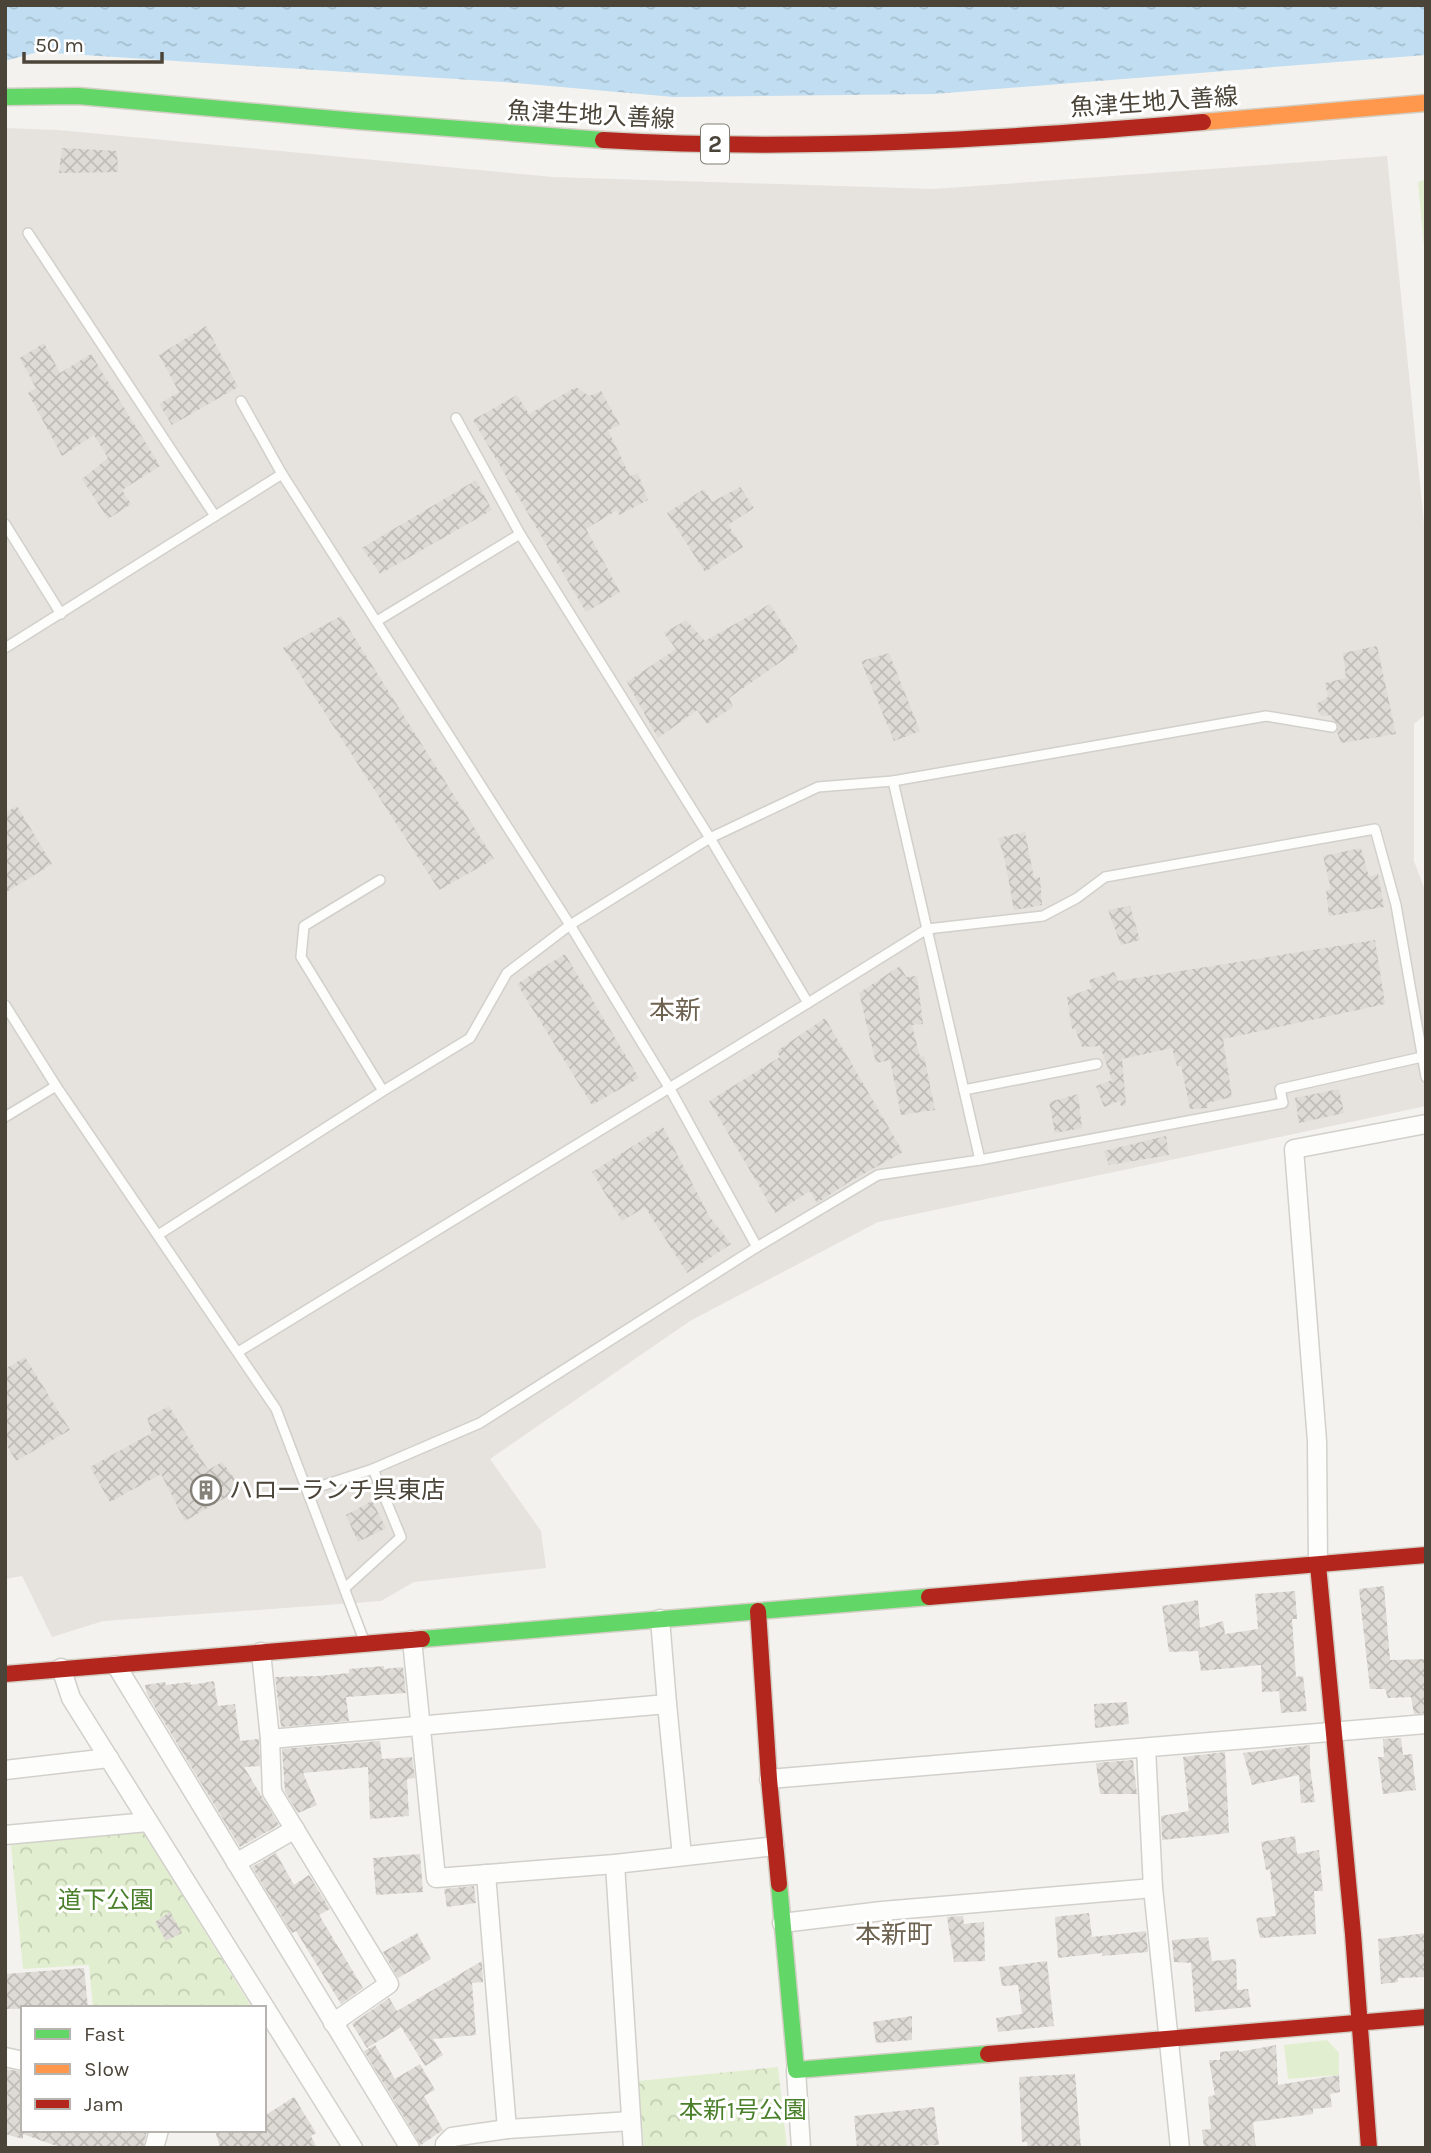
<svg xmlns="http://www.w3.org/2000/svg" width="1431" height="2153" font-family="Karla,'Noto Sans JP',sans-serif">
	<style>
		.industrial { fill: #e6e2de }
		.grass { fill: #e1eecf }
		.park { fill: url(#park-crowns) }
		.water { fill: url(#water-ripples) }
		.building { fill: url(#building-cross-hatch) }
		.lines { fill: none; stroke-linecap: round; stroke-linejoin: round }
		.lane-casing { stroke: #d2d0cb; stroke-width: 12 }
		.street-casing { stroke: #d2d0cb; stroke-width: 21 }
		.fast-casing { stroke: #d3cfc5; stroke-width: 19 }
		.slow-casing { stroke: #d3cfc5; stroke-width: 19 }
		.jam-casing { stroke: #d3cfc5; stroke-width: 19 }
		.lane { stroke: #fdfdfc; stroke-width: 9 }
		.street { stroke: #fdfdfc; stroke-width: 18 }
		.fast { stroke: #63d668; stroke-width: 16 }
		.slow { stroke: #ff974d; stroke-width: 16 }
		.jam { stroke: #b3261e; stroke-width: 16 }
		.labels { text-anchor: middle; stroke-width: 6; stroke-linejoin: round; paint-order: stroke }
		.shield { fill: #fff; stroke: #817c74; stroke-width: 2 }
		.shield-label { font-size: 23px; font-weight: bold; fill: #4b4439 }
		.street-label { font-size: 24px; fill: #4b4439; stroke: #fff }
		.poi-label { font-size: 24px; fill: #4b4439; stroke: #fff; text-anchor: start }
		.park-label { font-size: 24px; fill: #4a7f2a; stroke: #fff }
		.neighbourhood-label { font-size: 26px; fill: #6e6250; stroke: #fff }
	</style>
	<defs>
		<pattern id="park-crowns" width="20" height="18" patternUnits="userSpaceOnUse" patternTransform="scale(1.75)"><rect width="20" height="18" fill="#e1eecf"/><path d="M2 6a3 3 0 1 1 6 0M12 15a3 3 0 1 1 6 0" fill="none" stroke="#c3cdb2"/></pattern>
		<pattern id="water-ripples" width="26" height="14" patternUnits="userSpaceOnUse" patternTransform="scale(1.75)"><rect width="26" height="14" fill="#c0ddf1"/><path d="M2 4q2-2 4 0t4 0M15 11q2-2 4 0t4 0" fill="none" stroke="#a6bfcf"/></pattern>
		<pattern id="building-cross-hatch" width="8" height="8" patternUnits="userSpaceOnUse" patternTransform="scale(1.75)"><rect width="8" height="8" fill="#dedbd6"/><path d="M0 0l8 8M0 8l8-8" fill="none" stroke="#c0bdb8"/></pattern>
	</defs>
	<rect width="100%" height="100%" fill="#f4f2ee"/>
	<path class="industrial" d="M5 128 58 130 553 177 934 189 1387 156 1426 544V714L1414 724V861L1426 893V1106L878 1222 690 1321 490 1459 541 1531 546 1568 414 1582 381 1601 103 1621 52 1637 22 1576 5 1579Z"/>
	<g class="grass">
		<path d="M1426 179V269L1418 182Z"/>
		<path d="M1327 2040 1339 2053V2075L1288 2079 1284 2045Z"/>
	</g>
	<g class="park">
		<path d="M141 1828 252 2008H93L89 1965 23 1969 11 1845Z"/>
		<path d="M778 2067 787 2148H644L638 2081Z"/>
	</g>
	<path class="water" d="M5 5H1426V55L934 94 674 97 516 83 38 52 5 61Z"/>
	<g class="building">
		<path d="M62 148 117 151 118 172 59 173Z"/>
		<path d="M206 326 238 387 172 425 159 404 179 392 159 355Z"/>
		<path d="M44 343 60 373 91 354 160 466 122 490 131 504 108 519 82 479 108 458 94 435 62 456 28 393 36 388 20 358Z"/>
		<path d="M576 387 589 396 601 391 620 425 608 430 630 476 638 473 648 500 619 515 617 510 586 529 620 592 586 612 473 420 517 395 529 414Z"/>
		<path d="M476 480 492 510 380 574 362 548Z"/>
		<path d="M740 487 754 508 728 525 743 547 705 572 667 513 704 489 712 502Z"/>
		<path d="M770 604 799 649 729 698 733 707 707 724 697 710 658 738 627 682 676 649 664 633 686 620 705 641Z"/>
		<path d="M341 616 494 859 439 890 283 648Z"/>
		<path d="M1377 646 1396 734 1341 743 1337 732 1338 724 1333 720 1331 715 1320 716 1316 704 1328 697 1325 683 1346 678 1343 653Z"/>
		<path d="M889 653 920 731 894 741 861 661Z"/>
		<path d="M17 806 52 864 5 893V813Z"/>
		<path d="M1025 832 1034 878 1040 877 1042 905 1014 910 1005 860 998 838Z"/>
		<path d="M1361 848 1369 877 1378 874 1384 907 1329 916 1326 890 1331 889 1323 856Z"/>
		<path d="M1130 906 1140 940 1121 945 1108 910Z"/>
		<path d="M1375 940 1385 1004 1223 1039 1232 1097 1207 1103 1208 1108 1190 1109 1181 1065 1177 1066 1172 1048 1122 1059 1126 1105 1121 1106 1119 1101 1104 1107 1096 1086 1112 1080 1100 1046 1082 1047 1075 1029H1072L1067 997 1092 988 1089 980 1114 972 1118 981Z"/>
		<path d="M565 954 639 1078 592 1105 517 984Z"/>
		<path d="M900 966 906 977 917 976 923 1024 912 1025 920 1057 924 1056 935 1110 901 1115 890 1060 876 1063 859 993Z"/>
		<path d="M825 1018 903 1152 849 1182 817 1203 810 1191 775 1213 709 1101 780 1057 777 1051Z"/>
		<path d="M1339 1089 1344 1113 1299 1123 1295 1098Z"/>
		<path d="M1078 1094 1082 1128 1055 1133 1049 1102Z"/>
		<path d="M663 1127 709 1216 731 1244 687 1273 645 1207 622 1221 592 1172Z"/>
		<path d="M1166 1136 1169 1155 1109 1165 1104 1151Z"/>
		<path d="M25 1357 70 1430 16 1461 5 1442V1369Z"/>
		<path d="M169 1406 208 1470 222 1462 242 1488 185 1521 161 1474 110 1502 90 1467 152 1433 147 1418Z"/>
		<path d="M372 1501 386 1528 358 1542 346 1515Z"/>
		<path d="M1384 1586 1390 1660 1426 1659V1713L1414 1714 1411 1697 1388 1698 1385 1689H1370L1359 1589Z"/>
		<path d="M1295 1591 1297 1619H1292L1296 1677 1303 1676 1307 1711 1281 1713 1279 1691 1262 1692 1261 1665 1201 1671 1198 1651 1169 1652 1162 1606 1198 1600 1200 1628 1223 1621 1225 1634 1258 1629 1255 1594Z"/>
		<path d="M384 1666V1669L403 1667 406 1693 346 1697 349 1721 281 1727 275 1677 319 1676 349 1673V1669Z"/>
		<path d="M214 1681 218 1706 235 1704 240 1741 259 1739 260 1766 244 1767 279 1825 240 1847 147 1694 145 1685 165 1682 166 1685 190 1682 191 1685Z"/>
		<path d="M1127 1702 1129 1724 1095 1728 1094 1704Z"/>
		<path d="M1401 1738 1403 1755 1412 1754 1416 1790 1383 1794 1378 1757H1384L1383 1739Z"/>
		<path d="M380 1741 382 1759 412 1757 415 1778 407 1779 409 1816 370 1819 368 1767 303 1773 317 1805 298 1813 285 1792 282 1749Z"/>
		<path d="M1310 1745V1767L1315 1802 1301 1803 1299 1775 1252 1785 1243 1753Z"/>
		<path d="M1225 1752 1229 1833 1162 1840 1161 1816 1189 1811 1183 1757Z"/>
		<path d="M1133 1760 1137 1794H1100L1096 1763Z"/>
		<path d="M1295 1836 1297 1854 1319 1850 1323 1891H1314L1316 1934 1260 1938 1256 1918 1276 1916 1270 1869 1266 1870 1261 1842Z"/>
		<path d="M276 1853 294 1885 309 1875 330 1909 319 1915 363 1988 341 2004 296 1931 292 1933 252 1867Z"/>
		<path d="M420 1854 423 1892 376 1895 373 1858Z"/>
		<path d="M474 1886 476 1903 447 1907 444 1889Z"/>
		<path d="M170 1912 182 1933 166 1941 155 1922Z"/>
		<path d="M1089 1913 1092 1937 1146 1931 1148 1952 1102 1956V1953L1058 1958 1055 1917Z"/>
		<path d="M963 1916 964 1924 984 1922 985 1961 954 1962 947 1917Z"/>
		<path d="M417 1933 431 1959 398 1978 383 1952Z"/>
		<path d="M1426 1933V1977L1398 1978V1982L1381 1984 1378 1939Z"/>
		<path d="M1208 1937 1212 1961 1236 1959 1237 1990 1248 1989 1251 2007 1195 2012 1191 1963 1174 1962 1172 1940Z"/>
		<path d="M482 1961 483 1982 472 1983 476 2035 433 2039 443 2055 425 2066 401 2027 367 2048 352 2024 389 1998 397 2011Z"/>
		<path d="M1047 1961 1054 2026 998 2032 996 2018 1022 2014 1018 1985 1002 1986 999 1967Z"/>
		<path d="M84 1968 88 2008 5 2009V1974Z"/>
		<path d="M912 2016V2040L876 2043 873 2022Z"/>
		<path d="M375 2045 395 2079 420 2064 435 2090 424 2096 443 2130 421 2145 364 2051Z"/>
		<path d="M1276 2045 1278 2085 1339 2075 1340 2092 1330 2094 1332 2107 1313 2109V2114L1253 2122 1256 2148H1204L1202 2130 1211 2129 1208 2097 1215 2095 1209 2060H1220V2052L1239 2050V2052Z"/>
		<path d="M5 2069 23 2072V2130H147L143 2148H62L23 2134V2139L5 2134Z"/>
		<path d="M1075 2074 1081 2148H1028L1027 2142H1022L1019 2077Z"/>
		<path d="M294 2097 316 2133 311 2136 317 2148H220L215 2130H264V2116Z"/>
		<path d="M934 2107 939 2145 857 2148 854 2116Z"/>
	</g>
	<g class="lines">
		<g class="lane-casing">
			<g id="lane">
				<path d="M28 233 215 516"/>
				<path d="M241 401 282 474"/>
				<path d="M456 418 520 534"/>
				<path d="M5 524 61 614"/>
				<path d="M5 648 282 474 570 925 670 1089 757 1247"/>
				<path d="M893 781 980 1160"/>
				<path d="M808 1003 927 929 1043 916 1077 898 1105 877 1375 829 1396 905 1426 1077"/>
				<path d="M5 1005 56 1086 276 1409 365 1643"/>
				<path d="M964 1090 1097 1064"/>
				<path d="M383 1091 470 1038 507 973 570 925 710 838 818 787 893 781 1266 716 1332 727"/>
				<path d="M5 1117 56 1086"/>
				<path d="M158 1235 383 1091 301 957 304 926 380 880"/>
				<path d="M238 1352 808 1003 710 838 520 534 377 621"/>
				<path d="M309 1490 373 1469 480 1423 757 1247 878 1175 980 1160 1283 1103 1280 1089 1422 1057"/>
				<path d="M345 1588 401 1537 373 1469"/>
			</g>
		</g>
		<g class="street-casing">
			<g id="street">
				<path d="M1318 1565 1317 1441 1294 1149 1426 1124"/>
				<path d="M660 1619 667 1704"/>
				<path d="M412 1640 436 1878 615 1864 775 1846"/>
				<path d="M261 1652 270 1739 667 1704 682 1856"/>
				<path d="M116 1665 410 2148"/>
				<path d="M61 1668 71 1698 353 2148"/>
				<path d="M270 1739 272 1792 389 1984 333 2023"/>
				<path d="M1146 1748 1153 1888 1180 2148"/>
				<path d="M5 1770 109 1758"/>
				<path d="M769 1779 1426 1724"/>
				<path d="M5 1835 148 1822"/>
				<path d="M236 1863 295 1829"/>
				<path d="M615 1864 633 2148"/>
				<path d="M486 1874 507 2129"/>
				<path d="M782 1923 882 1911 1153 1888"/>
				<path d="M5 2057 23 2061"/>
				<path d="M796 2070 801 2148"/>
				<path d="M154 2148 159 2130"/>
				<path d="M445 2148V2144L452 2137 507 2129 631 2121"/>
			</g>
		</g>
		<g class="fast-casing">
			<g id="fast">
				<path d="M5 97 78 96 357 121 603 140"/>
				<path d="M422 1639 929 1597"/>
				<path d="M779 1884 796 2070 988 2054"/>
			</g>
		</g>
		<g class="slow-casing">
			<path id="slow" d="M1203 122 1426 103"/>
		</g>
		<g class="jam-casing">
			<g id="jam">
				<path d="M603 140C803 152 1003 139 1203 122"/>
				<path d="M1318 1565 1353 1934 1369 2148"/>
				<path d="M929 1597 1426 1555"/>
				<path d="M758 1611 769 1779 779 1884"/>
				<path d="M5 1674 422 1639"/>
				<path d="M988 2054 1426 2017"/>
			</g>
		</g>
		<use href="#lane" class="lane"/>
		<use href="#street" class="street"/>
		<use href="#fast" class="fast"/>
		<use href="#slow" class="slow"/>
		<use href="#jam" class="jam"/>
	</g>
	<defs>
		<g id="building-ring" transform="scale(1.575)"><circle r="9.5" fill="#fff" stroke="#868178" stroke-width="1.5"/><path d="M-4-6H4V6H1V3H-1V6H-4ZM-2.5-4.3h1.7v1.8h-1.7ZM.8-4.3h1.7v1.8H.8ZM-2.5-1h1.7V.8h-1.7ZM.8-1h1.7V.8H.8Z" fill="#868178"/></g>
	</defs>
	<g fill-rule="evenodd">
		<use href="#building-ring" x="206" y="1490"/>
	</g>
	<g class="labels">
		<rect class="shield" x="701" y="124.5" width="28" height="39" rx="5"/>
		<g class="shield-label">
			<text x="715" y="152">2</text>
		</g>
		<g class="street-label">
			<text transform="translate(1154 102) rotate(-4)" y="8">魚津生地入善線</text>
			<text transform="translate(591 115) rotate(3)" y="8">魚津生地入善線</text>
		</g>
		<g class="poi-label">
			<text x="229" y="1498">ハローランチ呉東店</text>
		</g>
		<g class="park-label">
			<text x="106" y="1908">道下公園</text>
			<text x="743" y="2118">本新1号公園</text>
		</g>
		<g class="neighbourhood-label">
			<text x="675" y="1019">本新</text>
			<text x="894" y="1943">本新町</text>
		</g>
	</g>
	<rect width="1431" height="2153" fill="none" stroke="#4b4439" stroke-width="14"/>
	<rect x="21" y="2006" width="245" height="126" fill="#ffffff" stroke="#b7b4b0" stroke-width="2"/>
	<rect x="35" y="2029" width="35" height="10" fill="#63d668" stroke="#b7b4b0" stroke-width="2"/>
	<text x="84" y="2041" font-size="21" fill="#4b4439">Fast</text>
	<rect x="35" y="2064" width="35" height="10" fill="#ff974d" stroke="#b7b4b0" stroke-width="2"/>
	<text x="84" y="2076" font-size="21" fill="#4b4439">Slow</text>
	<rect x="35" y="2099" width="35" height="10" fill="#b3261e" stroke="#b7b4b0" stroke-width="2"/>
	<text x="84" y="2111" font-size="21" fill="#4b4439">Jam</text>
	<path d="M24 52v10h138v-10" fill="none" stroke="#4b4439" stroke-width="3.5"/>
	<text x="35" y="52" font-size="21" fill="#4b4439" stroke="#ffffff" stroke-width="5" paint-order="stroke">50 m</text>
</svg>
